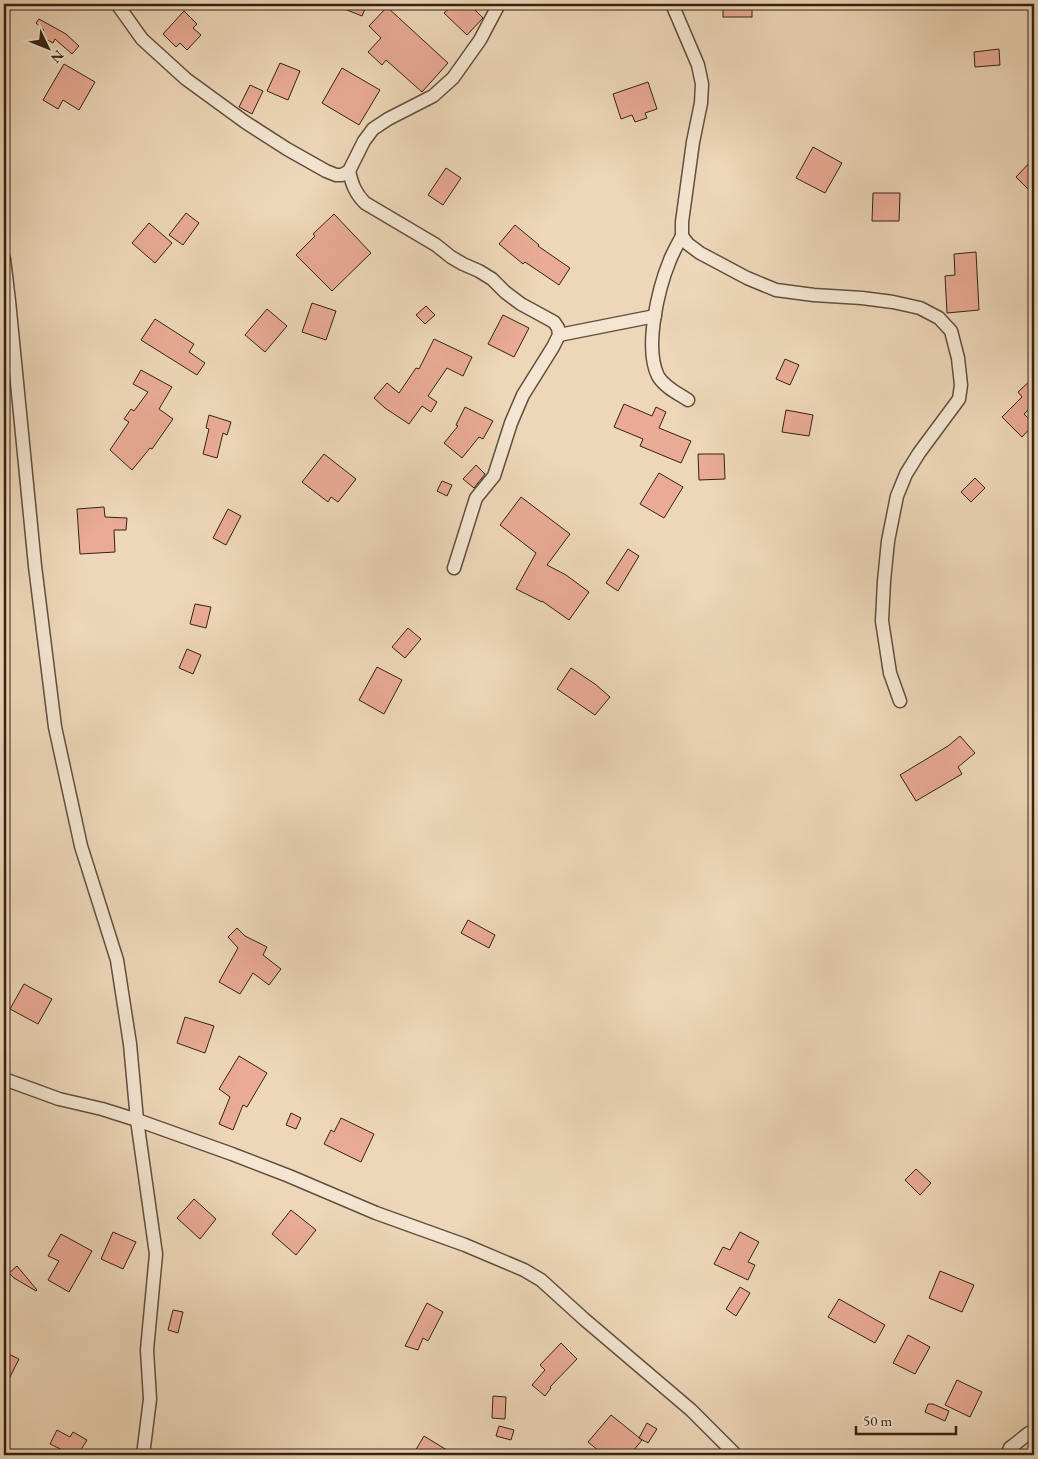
<svg xmlns="http://www.w3.org/2000/svg" width="1038" height="1459" font-family="'EB Garamond',serif">
	<style>
		.building { fill: #e9ab95; stroke: #352114 }
		.lines { fill: none; stroke-linecap: round; stroke-linejoin: round }
		.street-casing { stroke: #634e3d; stroke-width: 15 }
		.street { stroke: #f3e5d1; stroke-width: 12 }
	</style>
	<rect width="100%" height="100%" fill="#edd7b8"/>
	<filter id="stains"><feTurbulence type="fractalNoise" baseFrequency=".004" numOctaves="4"/><feColorMatrix values="0 0 0 0 .2 0 0 0 0 .09 0 0 0 0 .02 0 0 0 .5 -.17"/></filter>
	<radialGradient id="worn" r=".72"><stop offset=".6" stop-color="#630" stop-opacity="0"/><stop offset="1" stop-color="#630" stop-opacity=".3"/></radialGradient>
	<g class="building">
		<path d="M332 4H367L362 16Z"/>
		<path d="M454 4H480L474 9 483 18 467 35 444 13Z"/>
		<rect x="723" y="4" width="29" height="13"/>
		<path d="M387 7 448 63 422 92 386 60 382 65 368 52 381 38 369 26Z"/>
		<path d="M184 11 197 24 193 28 201 35 187 50 180 43 176 47 163 34Z"/>
		<path d="M39 19 66 34 79 46 72 54 55 39 53 43 40 36 44 30 36 23Z"/>
		<path d="M999 49 1000 65 975 67 974 52Z"/>
		<path d="M280 63 300 71 288 100 267 91Z"/>
		<path d="M64 64 95 82 79 110 63 100 58 109 43 100Z"/>
		<path d="M342 68 380 90 359 125 322 103Z"/>
		<path d="M648 82 657 109 645 113 647 118 635 122 632 115 621 119 613 94Z"/>
		<path d="M250 85 263 91 252 114 239 107Z"/>
		<path d="M813 147 842 163 825 193 796 178Z"/>
		<path d="M1034 158V195L1016 177Z"/>
		<path d="M446 168 461 178 443 205 428 195Z"/>
		<path d="M873 193H900L899 221H872Z"/>
		<path d="M186 213 199 223 183 245 169 235Z"/>
		<path d="M334 214 371 253 332 291 296 255 315 236 313 234Z"/>
		<path d="M149 223 172 243 155 263 132 243Z"/>
		<path d="M515 225 539 245 538 246 570 268 559 285 525 262 523 264 499 244Z"/>
		<path d="M976 252 979 310 947 313 945 276 955 275 954 254Z"/>
		<path d="M312 303 336 311 326 340 302 332Z"/>
		<path d="M426 306 435 315 425 324 416 315Z"/>
		<path d="M267 309 287 326 265 352 245 335Z"/>
		<path d="M503 315 529 328 514 357 488 344Z"/>
		<path d="M155 319 194 344 189 352 205 363 197 375 141 340Z"/>
		<path d="M434 339 472 357 463 376 447 368 428 396 437 402 431 412 422 406 409 424 385 408 374 398 387 383 399 393 416 368 419 369Z"/>
		<path d="M785 359 799 365 790 385 776 379Z"/>
		<path d="M141 370 172 387 159 409 173 419 152 449 150 448 132 470 110 450 129 422 124 419 131 409 134 411 148 392 133 384Z"/>
		<path d="M1034 377V405L1024 414 1034 424 1022 437 1002 417 1022 397 1018 392Z"/>
		<path d="M624 404 652 416 656 407 666 412 659 428 691 441 681 463 640 446 643 439 614 427Z"/>
		<path d="M465 407 493 421 483 439 479 437 462 458 444 443 458 426 456 425Z"/>
		<path d="M786 410 813 415 809 436 782 432Z"/>
		<path d="M209 415 231 422 227 435 223 433 217 458 203 454 209 429 206 428Z"/>
		<path d="M324 454 356 479 338 502 331 497 328 502 302 482Z"/>
		<path d="M698 454H724L725 479 699 480Z"/>
		<path d="M476 465 485 474 474 488 463 479Z"/>
		<path d="M659 473 683 487 664 518 640 504Z"/>
		<path d="M975 478 985 488 971 502 961 492Z"/>
		<path d="M442 481 452 485 447 496 437 491Z"/>
		<path d="M521 497 570 534 547 565 566 575 589 592 569 620 542 601V602L516 589 536 553 500 525Z"/>
		<path d="M104 507 105 517 127 518 126 530H114L115 552 80 554 77 509Z"/>
		<path d="M228 509 241 516 226 545 213 538Z"/>
		<path d="M628 549 639 556 618 591 606 583Z"/>
		<path d="M195 604 211 607 206 628 190 624Z"/>
		<path d="M408 628 421 639 405 658 392 647Z"/>
		<path d="M187 649 201 655 193 674 179 668Z"/>
		<path d="M377 667 402 680 384 714 359 700Z"/>
		<path d="M571 668 595 684 610 697 595 715 557 689Z"/>
		<path d="M960 736 975 753 958 767 962 774 916 801 900 775 948 746Z"/>
		<path d="M468 920 495 935 489 948 461 933Z"/>
		<path d="M237 928 245 936 267 947 263 955 281 969 269 985 253 973 240 994 219 982 238 948 228 937Z"/>
		<path d="M24 984 52 999 38 1024 10 1009Z"/>
		<path d="M185 1017 214 1026 205 1053 177 1043Z"/>
		<path d="M239 1056 267 1073 247 1107 243 1105 233 1130 219 1124 230 1097 219 1089Z"/>
		<path d="M291 1113 301 1118 296 1129 286 1125Z"/>
		<path d="M341 1118 374 1134 361 1162 324 1144 331 1130 334 1132Z"/>
		<path d="M916 1169 931 1183 920 1195 905 1180Z"/>
		<path d="M194 1199 216 1219 200 1239 177 1218Z"/>
		<path d="M291 1210 316 1230 296 1255 272 1234Z"/>
		<path d="M113 1232 136 1242 123 1269 101 1259Z"/>
		<path d="M740 1232 759 1242 748 1262 755 1265 748 1280 714 1264 723 1247 730 1250Z"/>
		<path d="M61 1234 92 1251 69 1292 48 1280 59 1261 48 1256Z"/>
		<path d="M17 1266 37 1290 36 1291 14 1278 9 1273Z"/>
		<path d="M940 1271 974 1285 962 1312 929 1298Z"/>
		<path d="M740 1287 750 1293 736 1316 726 1309Z"/>
		<path d="M839 1299 885 1325 875 1343 828 1317Z"/>
		<path d="M427 1303 443 1312 428 1341 423 1338 418 1350 405 1346Z"/>
		<path d="M173 1310 183 1312 178 1333 168 1330Z"/>
		<path d="M908 1335 930 1347 915 1374 893 1363Z"/>
		<path d="M561 1343 577 1359 550 1387 551 1388 545 1396 532 1385 545 1370 540 1365Z"/>
		<path d="M4 1352 19 1359 4 1389Z"/>
		<path d="M957 1380 982 1392 970 1417 945 1405Z"/>
		<path d="M493 1396 506 1397 505 1419 492 1418Z"/>
		<path d="M928 1404H933L949 1411 945 1421 925 1412Z"/>
		<path d="M611 1415 642 1440 630 1455H604L588 1442Z"/>
		<path d="M647 1423 657 1429 648 1443 639 1438Z"/>
		<path d="M499 1426 514 1430 511 1440 496 1436Z"/>
		<path d="M57 1430 70 1437 73 1432 87 1440 79 1453 74 1449 71 1454 50 1444Z"/>
		<path d="M424 1436 455 1455H421L414 1453Z"/>
	</g>
	<g class="lines">
		<g class="street-casing">
			<g id="street">
				<path d="M117 4 142 39 186 79 245 122 287 149 326 171 336 175H342L349 171 364 141 373 129 388 119 433 96 453 78 480 40 499 4"/>
				<path d="M672 4 698 65 702 84 701 103 693 142 682 222V236L688 244 700 253 747 278 776 290 814 295 862 298 893 302 920 308 939 318 951 331 958 358 961 385 959 399 919 453 906 474 897 496 888 541 884 581 882 621 890 673 900 701"/>
				<path d="M349 171C352 184 355 193 365 203L436 245 451 257 463 264 479 271 492 279 505 292 521 304 554 322 558 328 559 335 553 347 523 395 511 423 494 476 476 498 454 568"/>
				<path d="M682 236C678 244 673 252 670 260 658 289 644 348 658 376 664 387 679 394 688 400"/>
				<path d="M4 259 9 301 35 566 55 727 81 846 117 960 130 1044 137 1120 156 1254 147 1350 150 1399 143 1455"/>
				<path d="M559 335 655 316"/>
				<path d="M4 1079 59 1099 102 1109 137 1120 232 1154 289 1176 376 1213 465 1245 524 1270 541 1280 584 1319 691 1410 736 1455"/>
				<path d="M1007 1455 1010 1448 1029 1433 1034 1435"/>
			</g>
		</g>
		<use href="#street" class="street"/>
	</g>
	<rect width="1038" height="1459" fill="none" stroke="#edd7b8" stroke-width="20"/>
	<rect x="5" y="5" width="1028" height="1449" fill="none" stroke="#352114" stroke-width="2.5"/>
	<rect x="10" y="10" width="1018" height="1439" fill="none" stroke="#352114"/>
	<g transform="translate(48 48) rotate(133)" stroke="#f3e5d1" stroke-width="4" paint-order="stroke">
	<path d="M0-4L9 19L0 12L-9 19Z" fill="#352114"/>
	<text y="-8" font-size="14" font-weight="bold" text-anchor="middle" fill="#352114">N</text>
	</g>
	<path d="M856 1426v8h100v-8" fill="none" stroke="#352114" stroke-width="2.5"/>
	<text x="863" y="1426" font-size="15" fill="#352114" stroke="#f3e5d1" stroke-width="4" paint-order="stroke">50 m</text>
	<rect width="100%" height="100%" filter="url(#stains)"/>
	<rect width="100%" height="100%" fill="url(#worn)"/>
</svg>
